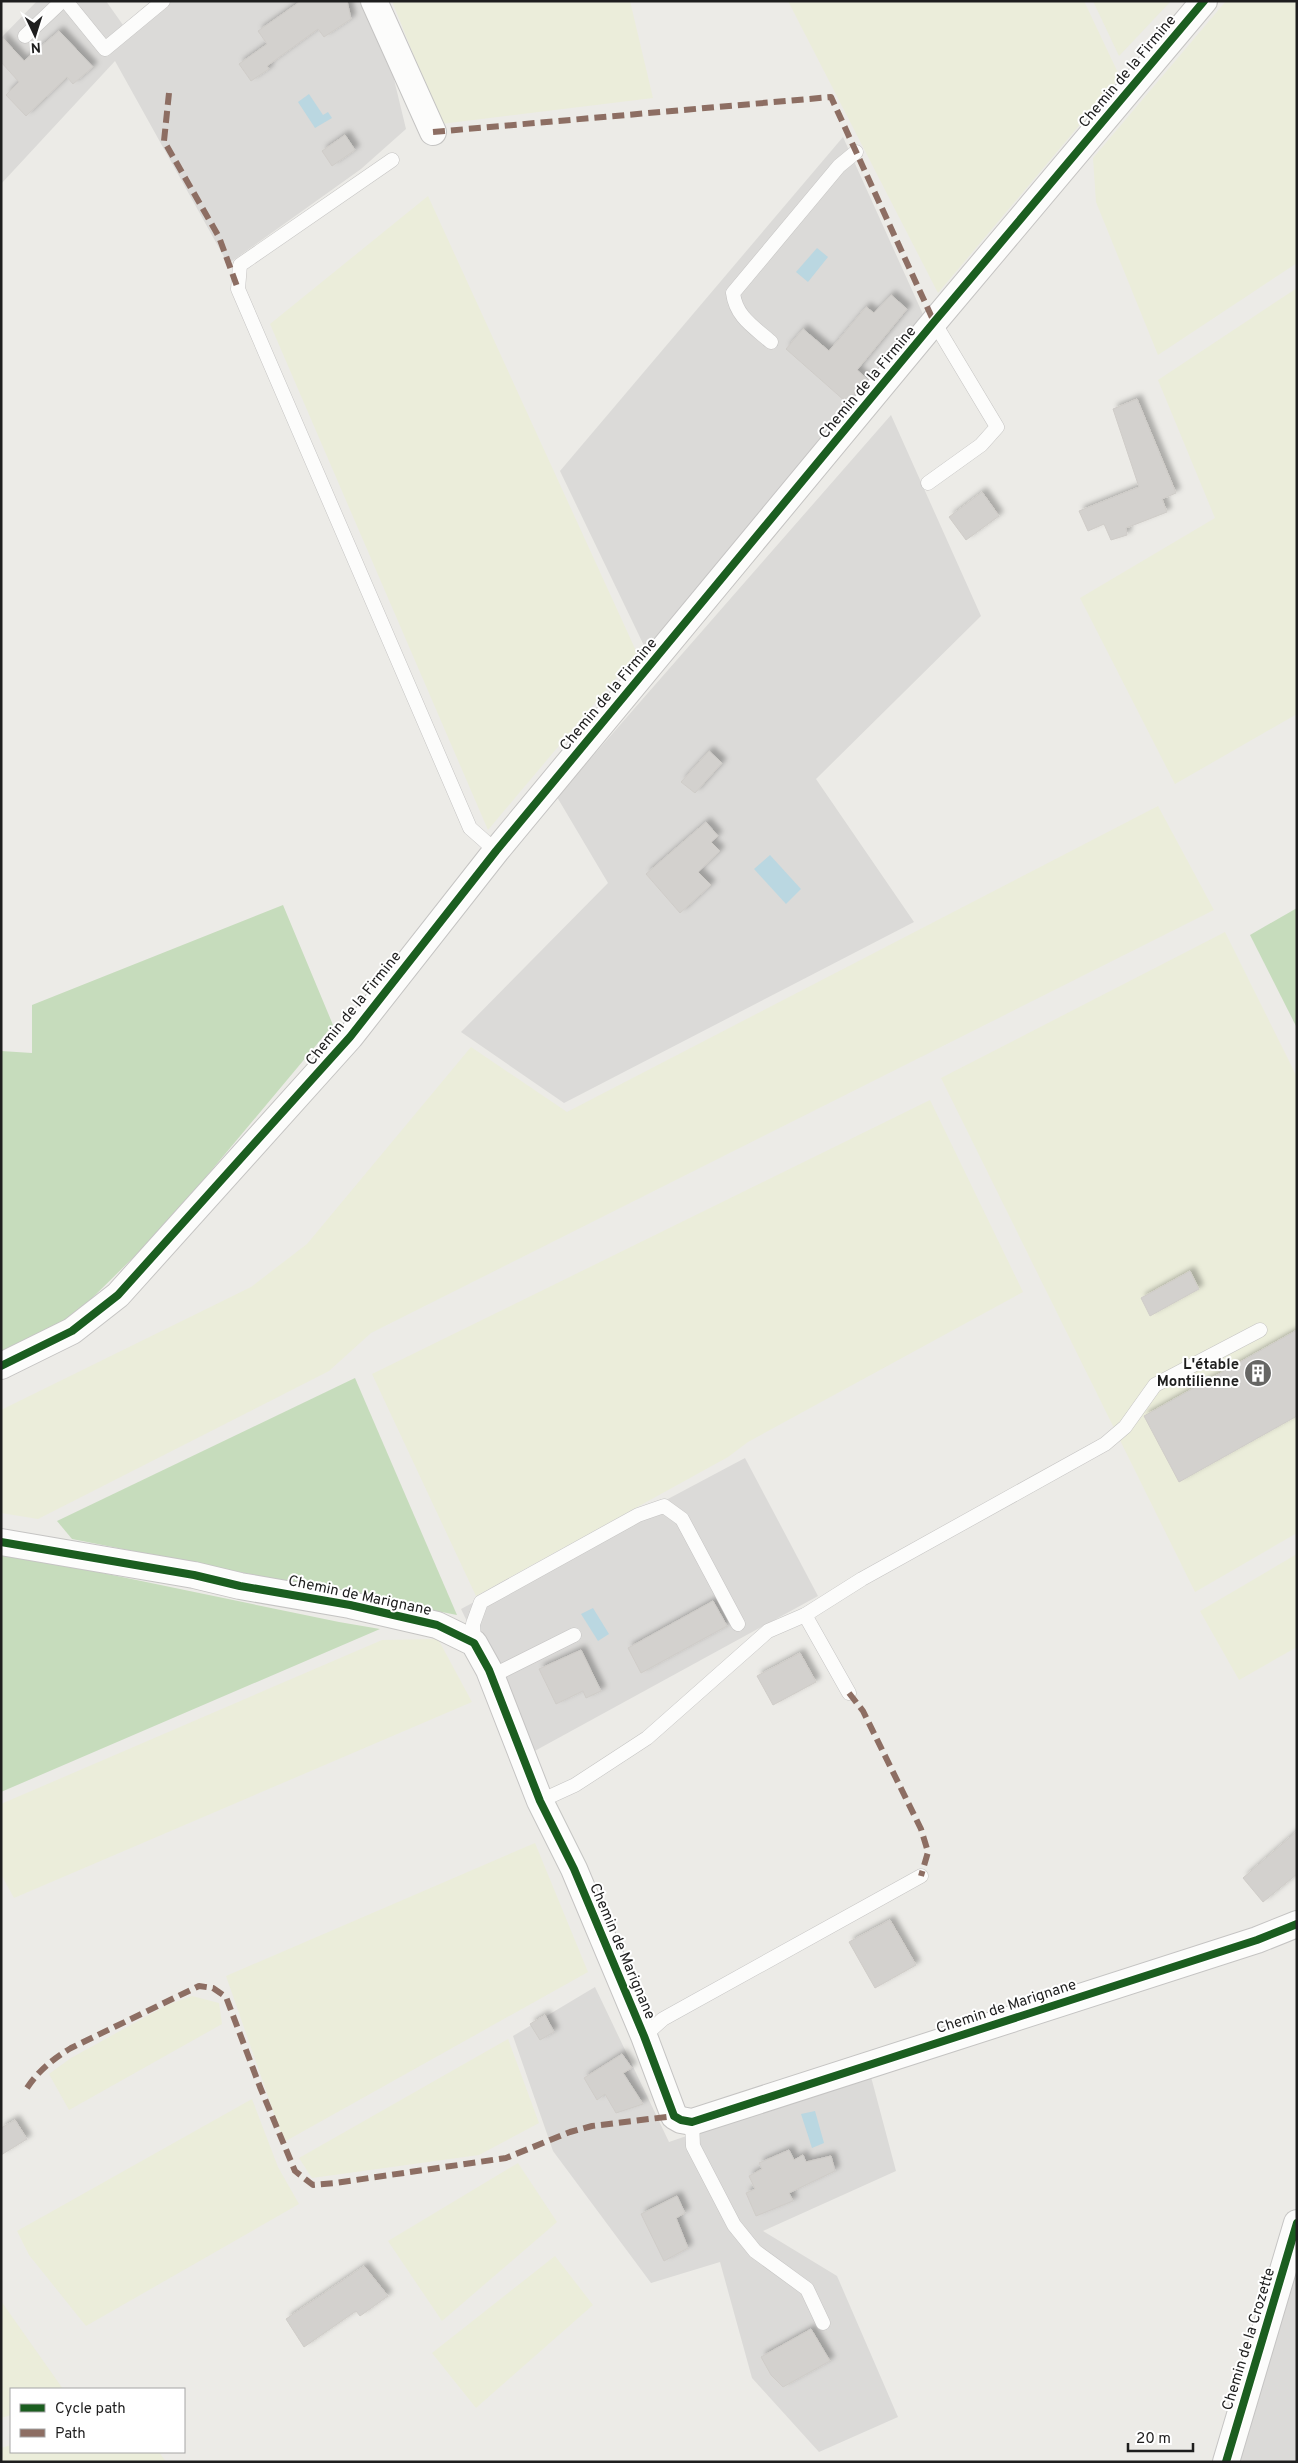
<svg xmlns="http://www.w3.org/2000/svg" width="1298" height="2463" font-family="Overpass,sans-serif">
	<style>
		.residential { fill: #dbdad8 }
		.farmland { fill: #ebedda }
		.forest { fill: #c6dcbc }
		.water { fill: #bad7e1 }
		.building { fill: #d3d1ce; stroke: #cfccc8; filter: url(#shadow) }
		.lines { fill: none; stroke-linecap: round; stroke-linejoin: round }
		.lane-casing { stroke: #c5c4c3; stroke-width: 15 }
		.street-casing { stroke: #c5c4c3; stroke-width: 28 }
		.lane { stroke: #fcfcfb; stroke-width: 14 }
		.street { stroke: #fcfcfb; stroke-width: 26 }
		.quiet { stroke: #8d6e63; stroke-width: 6; stroke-dasharray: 12 6; stroke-linecap: butt }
		.cycleway-casing { stroke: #fff; stroke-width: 11 }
		.cycleway { stroke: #1b5e20; stroke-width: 8 }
		.labels { text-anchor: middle; stroke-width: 4; stroke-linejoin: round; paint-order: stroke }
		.street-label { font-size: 15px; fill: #1e1e1e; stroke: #fff }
		.poi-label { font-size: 15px; font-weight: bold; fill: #1e1e1e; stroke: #fff; text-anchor: end }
	</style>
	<defs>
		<filter id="shadow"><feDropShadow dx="4.5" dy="-4.5" stdDeviation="2.5" flood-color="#0004"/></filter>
	</defs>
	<rect width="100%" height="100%" fill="#ecebe7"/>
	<g class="residential">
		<path d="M37 1H106L123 25 151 1H366L384 38 406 129 361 169 228 264 115 61 1 184V38Z"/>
		<path d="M843 137 926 321 649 656 560 471Z"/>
		<path d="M891 415 981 616 816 779 914 922 564 1103 461 1032 608 883 557 797Z"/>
		<path d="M745 1458 818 1596 531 1753 461 1609Z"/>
		<path d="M595 1987 669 2142 870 2073 896 2171 763 2231 837 2276 898 2417 819 2452 752 2378 720 2262 651 2283 553 2151 513 2036Z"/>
		<path d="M1297 2265V2462H1237Z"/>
	</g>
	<g class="farmland">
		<path d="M392 1H630L653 98 441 124Z"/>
		<path d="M788 1H1084L1120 77 938 293Z"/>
		<path d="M1093 1H1171L1119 56Z"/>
		<path d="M1226 1H1297V263L1158 355 1096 202 1093 158Z"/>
		<path d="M428 196 637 653 488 830 270 324Z"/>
		<path d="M1297 288V714L1175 784 1080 598 1215 518 1158 380Z"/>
		<path d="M1158 806 1214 910 371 1333 329 1371 38 1519 1 1513V1410L251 1287 307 1244 471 1047 567 1112Z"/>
		<path d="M1225 932 1297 1077V1533L1195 1592 941 1078Z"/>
		<path d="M930 1100 1023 1292 748 1442 728 1457 476 1596 372 1374Z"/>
		<path d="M1297 1554V1647L1239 1680 1200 1611Z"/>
		<path d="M438 1639 472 1702 14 1898 1 1874V1804L382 1640Z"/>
		<path d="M535 1843 588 1972 284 2142 226 1976Z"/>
		<path d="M192 1996 219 2003 222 2024 69 2110 49 2074 71 2058 167 2005Z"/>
		<path d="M508 2039 539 2123 479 2155 312 2178 299 2158Z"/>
		<path d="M252 2099 278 2167 299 2204 86 2326 29 2255 17 2231Z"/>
		<path d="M518 2163 557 2222 442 2321 388 2241Z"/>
		<path d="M555 2256 593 2305 476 2408 432 2353Z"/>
		<path d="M1 2301 63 2389H11V2415L1 2418Z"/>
		<path d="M11 2445V2452H159L166 2462H1V2448Z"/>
	</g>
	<g class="forest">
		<path d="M283 905 333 1025 164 1227 72 1318 1 1353V1051L32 1053V1005Z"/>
		<path d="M1297 908V1028L1250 935Z"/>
		<path d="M355 1378 457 1615 72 1539 57 1521Z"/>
		<path d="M1 1552 339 1622 380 1629 1 1792Z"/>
	</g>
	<g class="water">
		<path d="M309 94 323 115 328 112 332 118 315 128 298 102Z"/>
		<path d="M817 248 828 257 808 282 796 272Z"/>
		<path d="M770 855 801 889 786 904 754 869Z"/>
		<path d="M593 1608 609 1634 598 1641 581 1614Z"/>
		<path d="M815 2111 824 2143 812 2148 801 2114Z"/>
	</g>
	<g class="building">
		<path d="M301 1H347L351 19 324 37 318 29 267 66 269 69 251 81 239 64 267 44 258 31Z"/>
		<path d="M59 31 93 67 73 84 67 77 26 116 6 95 19 82 1 62V36L24 61Z"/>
		<path d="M345 135 355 150 332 166 322 151Z"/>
		<path d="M891 295 907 309 857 370 867 379 846 402 786 349 803 329 829 351 866 307 874 313Z"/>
		<path d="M1137 399 1176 493 1162 499 1167 512 1126 528 1127 535 1111 540 1104 524 1088 531 1079 511 1139 487 1113 409Z"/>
		<path d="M982 492 999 516 966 540 949 517Z"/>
		<path d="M709 751 722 763 695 793 681 782Z"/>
		<path d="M706 822 718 836 711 842 720 851 698 872 711 885 680 913 646 874Z"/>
		<path d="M1190 1271 1199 1289 1150 1316 1141 1298Z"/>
		<path d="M1297 1330V1416L1179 1482 1144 1416Z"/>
		<path d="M713 1601 727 1626 641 1673 628 1648Z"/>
		<path d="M581 1650 601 1691 586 1698 583 1691 556 1704 539 1669Z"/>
		<path d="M800 1653 816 1682 773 1705 757 1676Z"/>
		<path d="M1297 1831V1874L1263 1902 1243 1878Z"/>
		<path d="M890 1920 916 1965 875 1988 849 1942Z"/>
		<path d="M545 2015 554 2032 540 2040 530 2024Z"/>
		<path d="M622 2054 632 2068 623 2073 643 2104 616 2113 605 2094 597 2100 584 2078Z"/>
		<path d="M15 2120 27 2139 1 2155V2128Z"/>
		<path d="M789 2150 794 2160 803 2155 806 2162 831 2156 835 2171 789 2193 793 2201 756 2216 746 2193 755 2189 749 2176 762 2169 759 2163Z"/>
		<path d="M677 2196 685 2213 676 2218 688 2248 664 2261 641 2214Z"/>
		<path d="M364 2266 388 2296 360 2316 356 2311 304 2347 286 2319Z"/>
		<path d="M811 2329 830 2361 783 2387 771 2375 761 2357Z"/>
	</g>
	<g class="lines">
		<g class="lane-casing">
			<g id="lane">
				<path d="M66 1 105 49 163 1"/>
				<path d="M25 36 62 1"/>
				<path d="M392 160 240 265 238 289 470 828 496 851"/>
				<path d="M771 342C754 327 736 317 733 293L839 166 856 152"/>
				<path d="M928 483 981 445 997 427 934 322"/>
				<path d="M805 1615 862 1579 1105 1444 1125 1427 1155 1385 1260 1330"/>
				<path d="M474 1643 473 1624 481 1602 638 1515 664 1506 682 1519 738 1624"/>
				<path d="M492 1676 574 1635"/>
				<path d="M540 1801 575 1785 647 1738 768 1631 805 1615 849 1693"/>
				<path d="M644 2036 663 2019 921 1876"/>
				<path d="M692 2122 693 2146 734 2225 755 2251 807 2289 823 2323"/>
			</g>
		</g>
		<g class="street-casing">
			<g id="street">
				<path d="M374 1 433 132"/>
				<path d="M1 1366 72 1331 118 1295 350 1037 496 851 934 322 1204 1"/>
				<path d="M1 1542 194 1575 240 1586 350 1605 437 1625 474 1643 489 1670 540 1801 574 1869 644 2036 674 2116 681 2120 692 2122 1257 1940 1297 1924"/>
				<path d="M1226 2462 1297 2223"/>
			</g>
		</g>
		<use href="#lane" class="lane"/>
		<use href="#street" class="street"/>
		<g class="quiet">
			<path d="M169 93 164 141 219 237 238 289"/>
			<path d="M433 132 831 97 934 322"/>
			<path d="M849 1693 863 1711 921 1829 928 1852 921 1876"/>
			<path d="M27 2088C39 2070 53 2059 71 2048L199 1986 213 1988 226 1997 260 2087 295 2171 313 2185 335 2183 506 2158 570 2132 592 2126 674 2116"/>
		</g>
		<g class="cycleway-casing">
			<g id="cycleway">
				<path d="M1 1366 72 1331 118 1295 350 1037 496 851 934 322 1204 1"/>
				<path d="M1 1542 194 1575 240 1586 350 1605 437 1625 474 1643 489 1670 540 1801 574 1869 644 2036 674 2116 681 2120 692 2122 1257 1940 1297 1924"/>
				<path d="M1226 2462 1297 2223"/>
			</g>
		</g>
		<use href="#cycleway" class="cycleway"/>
	</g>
	<defs>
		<g id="building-disc" transform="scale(1.4375)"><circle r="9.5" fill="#666664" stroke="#fff"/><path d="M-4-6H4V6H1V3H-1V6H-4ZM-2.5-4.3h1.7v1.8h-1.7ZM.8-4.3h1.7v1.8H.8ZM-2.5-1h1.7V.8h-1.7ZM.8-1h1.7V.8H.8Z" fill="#fff"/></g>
	</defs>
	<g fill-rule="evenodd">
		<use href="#building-disc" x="1258" y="1373"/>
	</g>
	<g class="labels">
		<g class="street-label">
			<text transform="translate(1127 71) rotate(-50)" y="5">Chemin de la Firmine</text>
			<text transform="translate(867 382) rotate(-50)" y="5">Chemin de la Firmine</text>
			<text transform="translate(608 694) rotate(-50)" y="5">Chemin de la Firmine</text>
			<text transform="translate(353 1008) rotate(-51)" y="5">Chemin de la Firmine</text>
			<text transform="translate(360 1595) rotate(12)" y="5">Chemin de Marignane</text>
			<text transform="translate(623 1951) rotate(67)" y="5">Chemin de Marignane</text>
			<text transform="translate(1006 2006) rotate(-18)" y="5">Chemin de Marignane</text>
			<text transform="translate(1248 2339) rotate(-73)" y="5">Chemin de la Crozette</text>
		</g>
		<g class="poi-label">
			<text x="1239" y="1369">L'étable<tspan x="1239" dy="17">Montilienne</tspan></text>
		</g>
	</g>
	<rect width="1298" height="2463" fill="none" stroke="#1e1e1e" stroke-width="5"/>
	<rect x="10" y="2388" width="175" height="65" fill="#ffffff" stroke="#a5a5a5"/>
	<rect x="20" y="2404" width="25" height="8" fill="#1b5e20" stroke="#a5a5a5"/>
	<text x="55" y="2413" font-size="15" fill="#1e1e1e">Cycle path</text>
	<rect x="20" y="2429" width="25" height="8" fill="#8d6e63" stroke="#a5a5a5"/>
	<text x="55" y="2438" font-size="15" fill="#1e1e1e">Path</text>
	<g transform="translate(35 35) rotate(176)" stroke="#ffffff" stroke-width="4" paint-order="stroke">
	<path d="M0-4L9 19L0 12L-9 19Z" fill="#1e1e1e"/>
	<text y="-8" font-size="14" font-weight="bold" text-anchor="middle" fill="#1e1e1e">N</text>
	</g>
	<path d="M1128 2443v8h65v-8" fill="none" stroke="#1e1e1e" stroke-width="2.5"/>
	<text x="1136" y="2443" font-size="15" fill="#1e1e1e" stroke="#ffffff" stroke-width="4" paint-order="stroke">20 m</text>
</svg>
